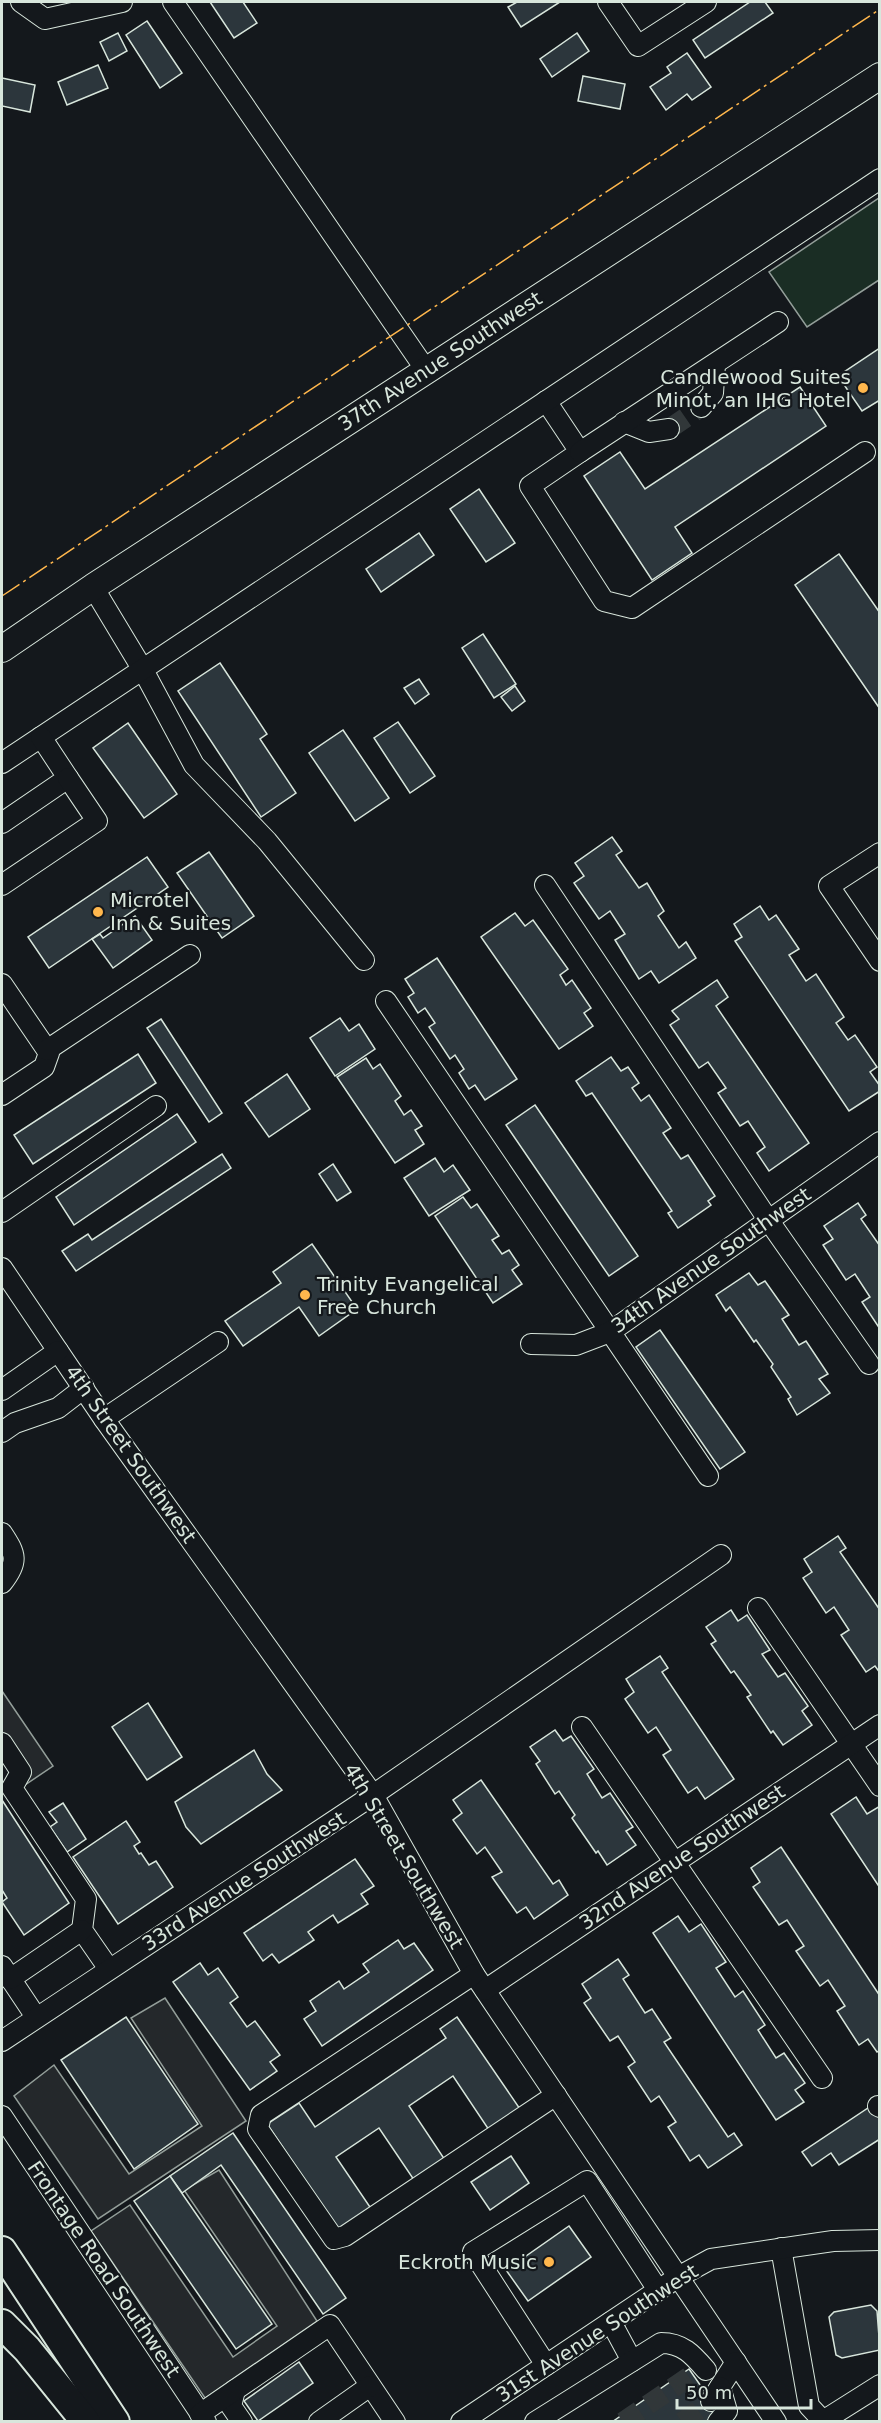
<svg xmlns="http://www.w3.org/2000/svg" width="881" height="2423" font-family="'DejaVu Sans',sans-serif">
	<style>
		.green { fill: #1a2d24; stroke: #939e99; stroke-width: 1.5 }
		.parking { fill: #24282b; stroke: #939e99; stroke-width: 1.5 }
		.building { fill: #2c363c; stroke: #d8e6dc; stroke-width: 1.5 }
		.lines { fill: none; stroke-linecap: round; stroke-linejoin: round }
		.minor-tunnel { stroke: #313739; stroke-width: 20; stroke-dasharray: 20 10; stroke-linecap: butt }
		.minor-casing { stroke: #d8e6dc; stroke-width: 22 }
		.major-casing { stroke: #d8e6dc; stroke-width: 28 }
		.highway-casing { stroke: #d8e6dc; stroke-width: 32 }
		.minor { stroke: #14181c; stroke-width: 20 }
		.major { stroke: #14181c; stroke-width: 26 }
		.highway { stroke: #14181c; stroke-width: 28 }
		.power { stroke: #ffb74d; stroke-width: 1.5; stroke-dasharray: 21 4.5 3 4.5; stroke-linecap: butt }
		.poi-dot { fill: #ffb74d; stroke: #14181c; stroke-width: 2 }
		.labels { text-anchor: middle; stroke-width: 4.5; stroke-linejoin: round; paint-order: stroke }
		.street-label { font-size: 20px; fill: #d8e6dc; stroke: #14181c }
		.poi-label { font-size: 20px; fill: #d8e6dc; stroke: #14181c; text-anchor: end }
	</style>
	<rect width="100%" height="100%" fill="#14181c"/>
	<path class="green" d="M879 198V280L807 327 769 272Z"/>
	<g class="parking">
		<path d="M2 1691 53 1766 25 1785 2 1751Z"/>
		<path d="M165 1998 246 2121 98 2219 14 2096 54 2065 129 2174 202 2126 131 2018Z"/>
		<path d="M219 2170 317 2321 205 2398 91 2231 130 2205 233 2357 277 2326 184 2190Z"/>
	</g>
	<g class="building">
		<path d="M210 2H243L257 23 234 38Z"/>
		<path d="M517 2H560L521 27 508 7Z"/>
		<path d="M750 2H765L773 13 705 58 693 40Z"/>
		<path d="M147 21 182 73 160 88 126 35Z"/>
		<path d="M118 33 127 51 109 61 100 42Z"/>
		<path d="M577 33 589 51 552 77 540 59Z"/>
		<path d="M687 53 711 87 692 100 687 94 666 110 650 87 671 73 667 67Z"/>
		<path d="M98 65 108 88 67 105 58 82Z"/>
		<path d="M583 76 625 84 620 109 578 101Z"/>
		<path d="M2 78 35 85 30 112 2 106Z"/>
		<path d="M880 348V400L862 411 838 376Z"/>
		<path d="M800 387 826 426 675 527 692 553 652 580 584 476 620 452 645 489Z"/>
		<path d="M479 489 515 543 486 562 450 509Z"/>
		<path d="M419 533 434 555 381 592 366 569Z"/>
		<path d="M839 554 880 613V709L795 585Z"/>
		<path d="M483 634 516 684 494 698 462 648Z"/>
		<path d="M220 663 267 734 260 739 296 793 261 817 178 691Z"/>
		<path d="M419 679 429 694 415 704 404 688Z"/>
		<path d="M515 686 525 701 512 711 501 697Z"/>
		<path d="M398 722 435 776 410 793 374 738Z"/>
		<path d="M128 723 177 794 144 818 93 748Z"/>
		<path d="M343 730 389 798 355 821 309 753Z"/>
		<path d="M612 837 622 851 616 855 639 888 647 883 664 911 658 916 679 948 686 942 696 958 659 983 651 971 639 979 615 940 625 934 610 911 599 919 574 883 584 876 575 863Z"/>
		<path d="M209 852 254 916 222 938 177 873Z"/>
		<path d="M147 857 168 887 49 968 28 937Z"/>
		<path d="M760 906 769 920 776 915 799 949 789 955 806 981 816 974 844 1017 836 1023 848 1040 855 1035 877 1067 870 1072 880 1086V1091L849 1111 735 941 742 937 734 924Z"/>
		<path d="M515 913 525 926 533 920 568 969 560 975 566 985 572 980 591 1008 584 1013 593 1026 559 1049 481 937Z"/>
		<path d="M135 916 152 940 113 968 92 939 100 934 103 938Z"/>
		<path d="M437 958 517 1079 485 1100 475 1085 469 1089 459 1073 464 1069 455 1055 450 1059 429 1027 435 1023 425 1008 418 1013 408 997 414 993 405 979Z"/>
		<path d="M717 980 728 997 716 1006 809 1143 769 1171 757 1153 765 1147 748 1121 740 1126 718 1093 726 1088 708 1062 699 1068 670 1025 679 1019 672 1011Z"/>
		<path d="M340 1018 349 1031 359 1024 375 1049 335 1076 310 1038Z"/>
		<path d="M161 1019 222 1113 209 1122 147 1028Z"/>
		<path d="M138 1054 156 1083 33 1164 14 1135Z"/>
		<path d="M611 1057 621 1071 628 1067 639 1083 632 1088 641 1101 649 1095 671 1128 663 1133 681 1159 688 1155 715 1196 708 1201 711 1205 678 1228 668 1213 672 1211 592 1093 586 1096 576 1081Z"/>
		<path d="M366 1058 373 1069 380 1064 401 1096 395 1101 404 1115 411 1110 422 1126 415 1130 424 1144 395 1163 337 1077Z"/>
		<path d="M287 1074 310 1109 269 1137 245 1103Z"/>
		<path d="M535 1105 638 1256 609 1276 506 1125Z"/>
		<path d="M177 1114 196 1142 74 1225 56 1197Z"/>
		<path d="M222 1154 231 1168 76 1271 62 1251 88 1234 92 1240Z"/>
		<path d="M435 1158 444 1172 453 1165 470 1190 429 1216 404 1178Z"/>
		<path d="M333 1164 351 1192 337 1201 319 1174Z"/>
		<path d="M463 1197 471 1208 477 1204 499 1236 492 1240 502 1254 509 1250 519 1265 512 1270 522 1284 493 1303 435 1216Z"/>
		<path d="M858 1203 866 1215 861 1219 880 1246V1329L862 1302 870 1297 855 1274 846 1280 823 1245 833 1239 824 1226Z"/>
		<path d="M312 1244 357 1309 319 1336 299 1307 243 1346 225 1321 281 1283 273 1272Z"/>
		<path d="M749 1273 758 1285 765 1281 789 1315 782 1319 799 1345 806 1341 828 1374 819 1379 830 1393 797 1415 788 1399 791 1397 771 1367 773 1364 756 1340 754 1342 730 1307 726 1311 716 1295Z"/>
		<path d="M660 1330 745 1452 720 1469 636 1347Z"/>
		<path d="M838 1536 846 1548 840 1552 880 1610V1673L875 1666 866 1672 841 1635 849 1630 834 1607 826 1613 803 1578 812 1572 804 1559Z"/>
		<path d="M731 1610 738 1621 747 1615 770 1650 762 1654 778 1677 785 1673 808 1706 802 1711 812 1725 783 1745 773 1731 771 1733 747 1697 751 1695 734 1671 731 1673 711 1644 716 1641 706 1627Z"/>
		<path d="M660 1656 668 1668 662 1672 734 1779 705 1799 697 1787 688 1793 663 1755 671 1750 656 1727 648 1733 625 1699 634 1692 626 1679Z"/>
		<path d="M148 1703 182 1757 147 1780 112 1727Z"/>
		<path d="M555 1730 563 1741 571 1736 594 1769 587 1774 602 1798 610 1793 633 1827 626 1831 636 1845 607 1865 598 1851 596 1853 572 1818 575 1815 559 1791 555 1794 536 1764 540 1761 530 1747Z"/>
		<path d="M254 1750 267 1774 282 1790 201 1844 186 1827 175 1802Z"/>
		<path d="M481 1780 553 1884 559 1880 568 1895 534 1919 526 1907 517 1913 492 1877 502 1872 485 1847 477 1854 453 1820 462 1813 453 1800Z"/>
		<path d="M856 1797 867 1814 880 1806V1888L831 1814Z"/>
		<path d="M2 1800 69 1903 24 1935 2 1902 7 1898 2 1890Z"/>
		<path d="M63 1803 86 1839 67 1852 50 1827 57 1822 49 1812Z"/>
		<path d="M126 1821 140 1842 134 1846 139 1854 141 1853 149 1865 156 1861 173 1887 118 1924 73 1857Z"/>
		<path d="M781 1847 880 1996V2050L877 2052 868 2039 859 2045 837 2011 845 2006 828 1980 820 1986 796 1951 804 1946 787 1920 779 1925 753 1887 760 1882 751 1868Z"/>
		<path d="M355 1859 374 1886 361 1894 368 1904 338 1923 333 1915 308 1932 314 1940 279 1963 272 1954 263 1961 244 1933Z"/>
		<path d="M678 1916 689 1932 701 1924 726 1962 716 1968 735 1997 743 1991 765 2025 758 2030 776 2058 784 2053 805 2083 795 2090 804 2102 776 2120 653 1933Z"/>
		<path d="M398 1940 404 1949 414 1943 433 1970 322 2046 304 2019 316 2011 310 2001 339 1981 344 1989 369 1972 363 1964Z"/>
		<path d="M618 1959 629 1975 623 1979 645 2013 652 2009 671 2038 664 2042 728 2137 734 2133 742 2145 708 2168 699 2155 690 2161 668 2127 676 2122 659 2096 651 2102 628 2067 635 2062 618 2036 610 2041 584 2003 591 1998 582 1984Z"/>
		<path d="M200 1963 208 1975 218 1968 238 1997 230 2003 247 2027 255 2021 280 2055 270 2062 277 2071 250 2090 173 1982Z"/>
		<path d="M126 2017 198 2124 134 2169 61 2060Z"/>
		<path d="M457 2017 520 2109 489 2130 453 2076 409 2106 445 2160 414 2180 379 2128 336 2157 372 2210 340 2232 267 2124 299 2103 315 2127 446 2038 440 2029Z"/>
		<path d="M871 2106 880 2118V2139L839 2165 831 2153 812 2166 802 2152Z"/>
		<path d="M233 2133 346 2298 323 2314 221 2165 182 2193 170 2176Z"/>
		<path d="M511 2156 529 2183 490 2210 471 2182Z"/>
		<path d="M170 2176 272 2324 236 2349 134 2201Z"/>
		<path d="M569 2226 591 2257 528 2301 506 2270Z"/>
		<path d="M871 2305 877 2311 880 2350 842 2358 836 2355 829 2317 834 2312Z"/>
		<path d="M299 2362 313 2383 258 2421 244 2401Z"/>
		<path d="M689 2369 719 2412 705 2422H612Z"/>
	</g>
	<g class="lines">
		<g class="minor-tunnel">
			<path d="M669 429 701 407"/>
			<path d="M623 2422 693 2374"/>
			<path d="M682 2422 711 2401"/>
		</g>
		<g class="minor-casing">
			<g id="minor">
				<path d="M21 2 45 19 122 2"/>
				<path d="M173 2 426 370"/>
				<path d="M608 2 638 46 706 2"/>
				<path d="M546 401 580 452 530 486 604 601 632 608 865 452"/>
				<path d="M701 407 713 393 715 364"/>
				<path d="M624 422 649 432 669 429"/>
				<path d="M580 452 778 322"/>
				<path d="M93 587 143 670 194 765 267 841 364 960"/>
				<path d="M2 763 880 179"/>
				<path d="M2 823 68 778 41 737"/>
				<path d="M880 853 829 886 880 961"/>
				<path d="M2 885 97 821 68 778"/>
				<path d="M545 885 769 1221 869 1364"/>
				<path d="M2 984 49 1053 44 1067 2 1095"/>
				<path d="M386 1001 708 1476"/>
				<path d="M47 1050 190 955"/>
				<path d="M2 1212 156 1106"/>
				<path d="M2 1268 104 1419 373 1795 474 1974 776 2422"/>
				<path d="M531 1344 576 1345 610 1332 880 1142"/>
				<path d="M2 1390 58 1351"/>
				<path d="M104 1419 218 1342"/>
				<path d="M2 1432 15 1423 58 1408 84 1388"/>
				<path d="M2 1533C16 1554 19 1562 2 1583"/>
				<path d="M758 1608 880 1786"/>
				<path d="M582 1727 822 2078"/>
				<path d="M2 1743 21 1772 12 1788 86 1899 82 1930 109 1969"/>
				<path d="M2 1966 36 2017"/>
				<path d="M474 1974 261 2115 258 2129 334 2239 345 2236 556 2095"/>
				<path d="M10 1979 82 1930"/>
				<path d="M485 1990 880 1725"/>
				<path d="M2 2041 373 1795 721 1555"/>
				<path d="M878 2106 880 2107"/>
				<path d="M2 2116 206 2422"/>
				<path d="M781 2248 809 2406 823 2421 880 2385"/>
				<path d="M611 2322 632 2361"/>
				<path d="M546 2365 473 2252 587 2181 658 2290"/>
				<path d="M235 2390 231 2406 242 2422"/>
				<path d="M711 2401 736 2362"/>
				<path d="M200 2414 330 2325 395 2422"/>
				<path d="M319 2422 370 2386"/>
				<path d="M461 2422 678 2277 711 2259 833 2241 880 2240"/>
				<path d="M535 2422 661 2343C683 2343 693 2355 706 2370"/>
				<path d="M718 2422 727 2411 720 2387"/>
			</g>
		</g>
		<g class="major-casing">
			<path id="major" d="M2 649 93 587 880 76"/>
		</g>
		<g class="highway-casing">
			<g id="highway">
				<path d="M2 2251 115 2422"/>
				<path d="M2 2324 27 2349 86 2422"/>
			</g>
		</g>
		<use href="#minor" class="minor"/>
		<use href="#major" class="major"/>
		<use href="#highway" class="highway"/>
		<path class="power" d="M2 596 880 9"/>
	</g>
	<g class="poi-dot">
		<circle cx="863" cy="388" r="6"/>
		<circle cx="98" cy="912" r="6"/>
		<circle cx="305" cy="1295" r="6"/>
		<circle cx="549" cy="2262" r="6"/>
	</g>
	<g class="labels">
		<g class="street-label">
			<text transform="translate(440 361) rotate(-33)" y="7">37th Avenue Southwest</text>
			<text transform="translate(711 1260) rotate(-35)" y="7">34th Avenue Southwest</text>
			<text transform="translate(131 1454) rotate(55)" y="7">4th Street Southwest</text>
			<text transform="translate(404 1856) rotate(59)" y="7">4th Street Southwest</text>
			<text transform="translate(682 1857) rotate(-34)" y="7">32nd Avenue Southwest</text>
			<text transform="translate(244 1881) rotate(-33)" y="7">33rd Avenue Southwest</text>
			<text transform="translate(104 2269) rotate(56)" y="7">Frontage Road Southwest</text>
			<text transform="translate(597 2333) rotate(-33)" y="7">31st Avenue Southwest</text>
		</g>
		<g class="poi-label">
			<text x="851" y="384">Candlewood Suites<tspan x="851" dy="23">Minot, an IHG Hotel</tspan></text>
			<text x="110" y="907" text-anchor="start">Microtel<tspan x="110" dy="23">Inn &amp; Suites</tspan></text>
			<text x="317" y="1291" text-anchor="start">Trinity Evangelical<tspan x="317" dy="23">Free Church</tspan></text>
			<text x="537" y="2269">Eckroth Music</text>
		</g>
	</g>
	<rect width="881" height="2423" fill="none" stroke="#d8e6dc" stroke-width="6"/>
	<path d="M677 2399v9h134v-9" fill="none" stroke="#d8e6dc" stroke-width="3"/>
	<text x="686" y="2399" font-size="18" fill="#d8e6dc" stroke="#14181c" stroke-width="4.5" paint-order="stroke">50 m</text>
</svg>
